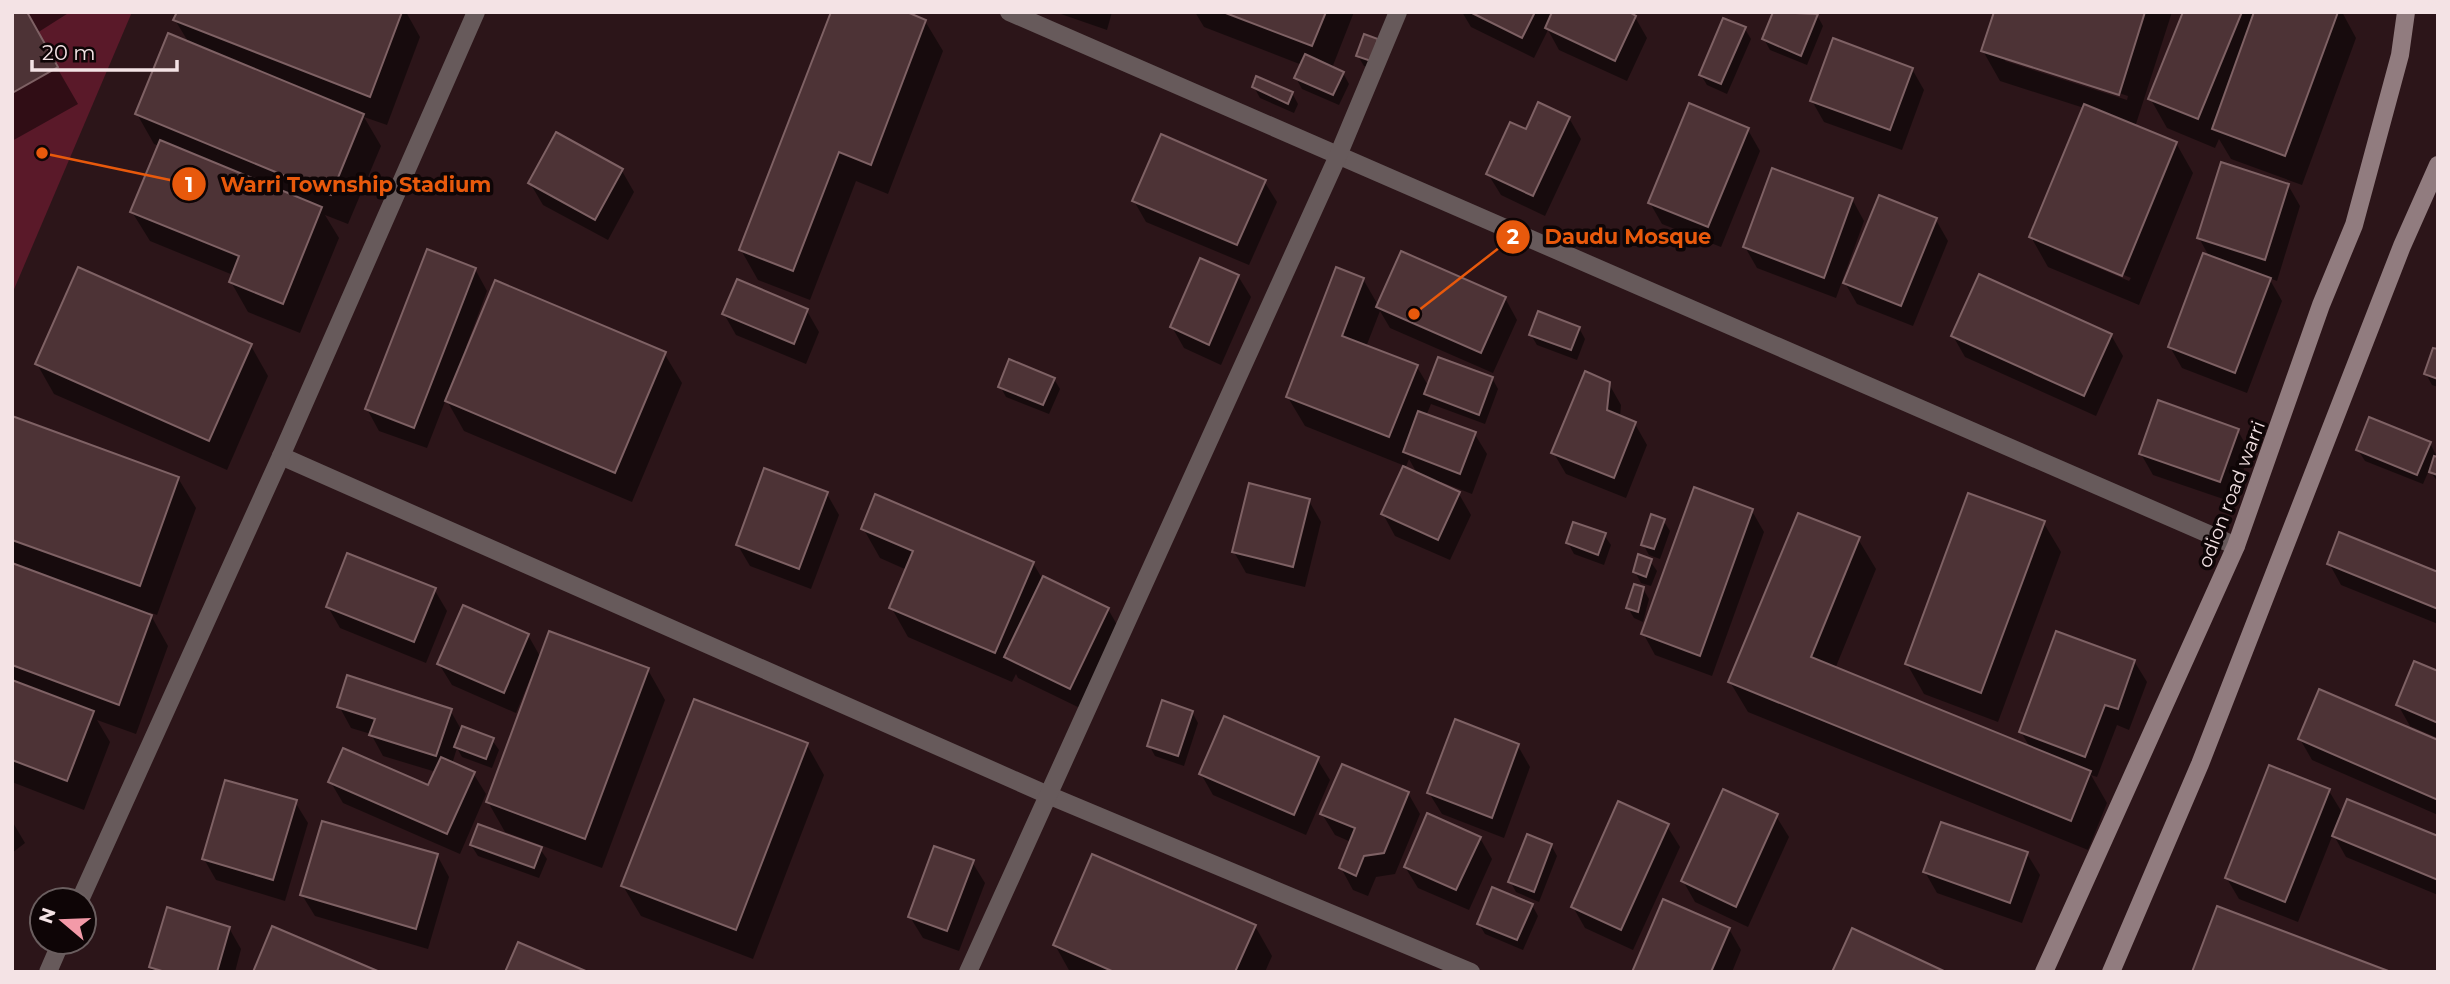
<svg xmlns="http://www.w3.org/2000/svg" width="2450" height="984" font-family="Montserrat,sans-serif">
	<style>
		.park { fill: #5a1929 }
		.shadow { fill: #0007; fill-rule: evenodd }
		.building { fill: #4d3336; stroke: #7e6164; stroke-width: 2 }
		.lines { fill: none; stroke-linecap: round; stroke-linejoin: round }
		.minor { stroke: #675a5b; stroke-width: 18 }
		.secondary { stroke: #917c7f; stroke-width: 18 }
		.labels { text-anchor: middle; stroke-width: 7; stroke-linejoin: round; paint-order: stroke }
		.street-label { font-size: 19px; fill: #f4e3e5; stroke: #0e0506 }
		.leader { fill: none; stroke: #e8590c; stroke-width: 2.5 }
		.callout-dot { fill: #e8590c; stroke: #0e0506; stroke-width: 2.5 }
		.mark-label { font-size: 21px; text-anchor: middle; font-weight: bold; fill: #fff }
		.callout-label { font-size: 21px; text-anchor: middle; font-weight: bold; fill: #e8590c; stroke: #0e0506; stroke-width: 7; stroke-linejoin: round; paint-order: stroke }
	</style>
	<rect width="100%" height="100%" fill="#2c1519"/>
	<path class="park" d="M12 12H132L12 294Z"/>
	<g class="shadow">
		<path d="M12 12H70L37 33 78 104 12 141Z"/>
		<path d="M178 12H406L420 37 387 125 364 117 381 146 348 224 325 215 339 238 300 333 248 312 231 282 233 275 150 241 132 212 160 146 154 144 137 114 189 43 175 20Z"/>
		<path d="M1055 12H1112L1107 30Z"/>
		<path d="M1195 12H1354L1332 68 1343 73 1349 84 1339 105 1302 89 1296 78 1302 65 1204 27Z"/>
		<path d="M1462 12H1625L1635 17 1647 38 1627 81 1559 50 1548 30 1534 58 1471 27Z"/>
		<path d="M1774 12H1809L1817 15 1823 26 1807 65 1770 50 1764 39Z"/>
		<path d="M1996 12H2172L2135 127 2176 143 2193 173 2139 305 2048 267 2031 237 2084 108 2000 81 1983 51ZM2005 57 2128 96 2127 100 2005 61ZM2054 246 2131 278 2129 281 2054 249Z"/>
		<path d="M2185 12H2342L2356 38 2302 185 2231 159 2219 139 2215 148 2167 128 2150 98Z"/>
		<path d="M925 21 943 51 888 194 856 181 810 300 758 280 741 250Z"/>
		<path d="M1745 29 1751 39 1727 94 1707 85 1701 75Z"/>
		<path d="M1365 36 1376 70 1364 66 1358 56Z"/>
		<path d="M1912 69 1924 90 1902 150 1824 122 1812 101Z"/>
		<path d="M1254 87 1292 93 1298 104 1294 113 1260 98Z"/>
		<path d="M1569 118 1581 139 1545 216 1501 195 1488 174 1526 132Z"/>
		<path d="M1748 130 1760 151 1721 247 1662 224 1650 203Z"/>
		<path d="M622 171 634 192 608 240 543 205 530 183Z"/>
		<path d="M1264 181 1277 202 1249 265 1146 222 1134 201Z"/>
		<path d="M2288 185 2300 206 2277 281 2269 278 2282 301 2247 393 2182 368 2170 347 2210 258 2199 238Z"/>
		<path d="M1852 199 1864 221 1836 298 1757 268 1745 247Z"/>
		<path d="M1936 220 1948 241 1913 326 1857 304 1845 283Z"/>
		<path d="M475 269 487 291 466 347 664 353 682 383 632 502 464 431 446 399 427 448 379 431 367 409Z"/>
		<path d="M1238 276 1251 297 1221 365 1184 348 1172 327Z"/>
		<path d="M1363 279 1378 305 1505 298 1517 320 1493 373 1390 328 1380 311 1366 347 1417 367 1429 387 1492 378 1498 389 1485 424 1431 404 1426 416 1474 433 1487 454 1472 494 1441 482 1440 485 1459 494 1471 515 1450 560 1395 536 1383 514 1405 466 1305 426 1287 396ZM1409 459 1418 475 1405 469Z"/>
		<path d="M807 311 819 332 806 364 736 335 724 314Z"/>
		<path d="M1579 328 1585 339 1577 360 1537 345 1531 335Z"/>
		<path d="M2111 335 2123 356 2096 416 1965 357 1953 336Z"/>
		<path d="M251 346 268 376 227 470 54 394 37 364Z"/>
		<path d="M2438 351V387L2432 385 2426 374Z"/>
		<path d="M1054 379 1060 389 1049 414 1006 397 1000 386Z"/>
		<path d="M1609 384 1621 405 1620 417 1635 424 1647 445 1626 498 1566 474 1553 452Z"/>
		<path d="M12 418 178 478 196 508 157 615 149 612 168 646 136 734 97 720 110 742 84 810 12 782Z"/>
		<path d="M2238 431 2250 452 2232 502 2153 475 2141 454Z"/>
		<path d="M2430 443 2438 459V482L2429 470 2423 484 2365 461 2358 450Z"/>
		<path d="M827 494 839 515 811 589 750 566 737 544Z"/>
		<path d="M1309 501 1321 522 1305 587 1246 573 1234 552Z"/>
		<path d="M1752 511 1764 532 1712 676 1655 655 1643 633Z"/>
		<path d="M1663 520 1670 531 1660 559 1649 555 1643 544Z"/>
		<path d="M2043 522 2061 552 1998 722 1924 694 1907 664Z"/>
		<path d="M863 528 1033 563 1043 580 1108 609 1120 630 1082 709 1018 678 1016 674 1012 682 908 637 891 607 907 570 880 558Z"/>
		<path d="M1604 535 1611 545 1604 565 1574 554 1568 543Z"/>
		<path d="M1858 539 1876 569 1835 669 2031 749 2021 732 2134 661 2147 682 2129 730 2117 725 2097 777 2091 775 2107 803 2088 850 1748 712 1730 682Z"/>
		<path d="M1650 561 1657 571 1651 586 1641 583 1635 572Z"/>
		<path d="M2329 563 2438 574V624L2341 585Z"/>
		<path d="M434 589 447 611 426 663 340 628 328 607Z"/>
		<path d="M1643 589 1649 599 1643 622 1634 618 1628 608Z"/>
		<path d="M528 635 541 658 648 670 665 700 602 868 505 832 488 802 533 680 530 679 516 713 452 685 439 664Z"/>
		<path d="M2438 673V738L2410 726 2398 705Z"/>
		<path d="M339 706 450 710 462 731 492 740 499 750 492 768 462 757 457 748 452 764 473 773 486 794 460 854 343 803 330 781 429 788 436 772 383 756 371 734 351 728Z"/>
		<path d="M1192 712 1198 723 1184 766 1155 756 1149 745Z"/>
		<path d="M2300 739 2438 742V815L2312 760Z"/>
		<path d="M807 745 824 775 753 959 641 916 623 886Z"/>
		<path d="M1518 746 1530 767 1504 838 1442 814 1429 793Z"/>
		<path d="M1317 759 1330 780 1306 835 1213 795 1201 774Z"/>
		<path d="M2329 791 2343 814 2438 838V895L2346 857 2333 834 2298 922 2239 899 2226 877Z"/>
		<path d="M1408 793 1420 814 1395 874 1376 877 1368 896 1353 890 1341 868 1351 842 1335 835 1322 814Z"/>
		<path d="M295 802 308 823 285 901 216 880 204 859Z"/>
		<path d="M1776 816 1789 837 1748 927 1695 902 1683 881Z"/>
		<path d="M12 821 25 843 12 853Z"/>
		<path d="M1667 826 1680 847 1633 950 1585 928 1573 907Z"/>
		<path d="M1480 838 1492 859 1469 910 1418 888 1405 867Z"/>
		<path d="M471 845 540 849 547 859 539 878 478 856Z"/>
		<path d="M1551 845 1557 856 1539 902 1516 892 1510 881Z"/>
		<path d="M2027 854 2040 875 2022 923 1937 893 1925 872Z"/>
		<path d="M437 855 449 877 428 949 315 916 302 895Z"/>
		<path d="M972 862 985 883 959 951 923 938 910 917Z"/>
		<path d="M1532 905 1538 916 1523 950 1485 934 1479 924Z"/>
		<path d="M1255 926 1272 956 1265 972H1070L1055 945Z"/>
		<path d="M229 928 241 949 235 972H153L150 967Z"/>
		<path d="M1729 929 1741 950 1732 972H1634Z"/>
	</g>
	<g class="building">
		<path d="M12 12H27L58 67 12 93Z"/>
		<path d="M177 12H402L370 97 173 20Z"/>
		<path d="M831 12H907L926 20 871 165 839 152 793 271 739 250Z"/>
		<path d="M1223 12H1326L1312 46Z"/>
		<path d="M1470 12H1535L1522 38Z"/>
		<path d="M1552 12H1629L1636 16 1615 61 1545 28Z"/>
		<path d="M1773 12 1818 14 1801 56 1762 39Z"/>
		<path d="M1994 12H2145L2119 95 1981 51Z"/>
		<path d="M2183 12H2242L2198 119 2148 99Z"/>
		<path d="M2254 12H2338L2285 156 2212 129Z"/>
		<path d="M1723 18 1746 27 1721 84 1699 75Z"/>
		<path d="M168 33 364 114 331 195 135 114Z"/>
		<path d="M1364 34 1378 39 1371 61 1356 56Z"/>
		<path d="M1833 38 1913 68 1890 130 1810 101Z"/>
		<path d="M1305 54 1344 72 1333 95 1294 78Z"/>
		<path d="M1256 76 1293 92 1288 104 1252 87Z"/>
		<path d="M1538 102 1570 117 1533 196 1486 174 1510 122 1526 129Z"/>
		<path d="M1689 103 1749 128 1708 227 1648 203Z"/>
		<path d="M2084 104 2177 142 2122 276 2029 237Z"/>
		<path d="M556 132 623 169 595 220 528 183Z"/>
		<path d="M1161 134 1266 180 1237 245 1132 201Z"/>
		<path d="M160 140 322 207 283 304 229 282 239 256 130 212Z"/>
		<path d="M2221 162 2289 184 2265 260 2197 238Z"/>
		<path d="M1772 168 1853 198 1824 278 1743 247Z"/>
		<path d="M1879 195 1937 218 1901 306 1843 283Z"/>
		<path d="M427 249 476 268 414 428 365 409Z"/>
		<path d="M1401 251 1506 297 1481 353 1376 307Z"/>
		<path d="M2203 253 2271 278 2235 373 2168 347Z"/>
		<path d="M1200 258 1239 275 1209 345 1170 327Z"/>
		<path d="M78 267 252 344 209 441 35 364Z"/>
		<path d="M1336 267 1364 278 1342 336 1418 365 1389 437 1286 397Z"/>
		<path d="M1979 274 2112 334 2084 396 1951 336Z"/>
		<path d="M737 279 808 309 794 344 722 314Z"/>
		<path d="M495 280 666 352 615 473 445 401Z"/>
		<path d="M1538 311 1580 327 1571 350 1529 335Z"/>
		<path d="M2433 348 2438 349V379L2424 374Z"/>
		<path d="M1438 357 1493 377 1479 415 1424 394Z"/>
		<path d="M1009 359 1055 378 1043 405 998 387Z"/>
		<path d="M1585 371 1610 382 1607 410 1636 422 1614 478 1551 453Z"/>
		<path d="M2158 400 2239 429 2220 482 2139 454Z"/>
		<path d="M1418 411 1476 432 1460 474 1403 452Z"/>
		<path d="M12 416 179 477 140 586 12 540Z"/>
		<path d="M2369 417 2431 442 2417 475 2356 450Z"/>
		<path d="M2434 456 2438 457V475L2429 472Z"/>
		<path d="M1403 466 1460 492 1438 540 1381 514Z"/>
		<path d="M764 468 828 492 799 569 736 545Z"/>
		<path d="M1249 483 1310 499 1293 567 1232 552Z"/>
		<path d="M1694 487 1753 509 1700 656 1641 634Z"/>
		<path d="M1968 493 2045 521 1981 693 1905 664Z"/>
		<path d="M875 494 1034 562 995 653 889 608 913 551 861 529Z"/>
		<path d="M1798 513 1860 537 1811 657 2091 771 2071 821 1728 682Z"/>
		<path d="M1651 514 1665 519 1654 549 1641 545Z"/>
		<path d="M1573 522 1606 533 1598 555 1566 543Z"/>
		<path d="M2339 532 2438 572V609L2327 564Z"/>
		<path d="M347 553 436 588 414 642 326 607Z"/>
		<path d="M1638 554 1652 559 1646 577 1633 572Z"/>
		<path d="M12 563 152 615 119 705 12 665Z"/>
		<path d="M1043 576 1109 608 1070 689 1004 657Z"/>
		<path d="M1634 584 1644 587 1638 612 1626 608Z"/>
		<path d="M463 605 529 634 504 693 437 664Z"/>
		<path d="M549 631 649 668 585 839 486 802Z"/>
		<path d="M2056 631 2135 660 2118 709 2105 705 2085 757 2019 732Z"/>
		<path d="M2414 661 2438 671V723L2396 705Z"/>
		<path d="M347 675 452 709 436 756 369 735 375 719 337 707Z"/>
		<path d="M12 680 94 711 67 781 12 760Z"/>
		<path d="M2319 689 2438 740V800L2298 739Z"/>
		<path d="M694 699 808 743 736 930 621 886Z"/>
		<path d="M1162 700 1193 711 1178 756 1147 746Z"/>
		<path d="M1224 716 1319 757 1294 815 1199 774Z"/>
		<path d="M1455 719 1519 744 1492 818 1427 793Z"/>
		<path d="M462 726 494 738 486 759 454 747Z"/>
		<path d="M343 748 428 785 441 757 475 772 447 834 328 782Z"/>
		<path d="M1342 764 1409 792 1384 853 1364 856 1356 876 1339 868 1355 828 1320 814Z"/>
		<path d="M2269 765 2330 789 2285 902 2225 878Z"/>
		<path d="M225 780 297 800 273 880 202 859Z"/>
		<path d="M1723 789 1778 814 1736 907 1681 881Z"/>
		<path d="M2347 799 2438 836V880L2332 836Z"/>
		<path d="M1618 801 1669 824 1621 930 1571 907Z"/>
		<path d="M1427 813 1481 837 1456 890 1404 867Z"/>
		<path d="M322 821 438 854 416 929 300 895Z"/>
		<path d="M1941 822 2028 852 2010 903 1923 872Z"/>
		<path d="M478 824 542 847 534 868 470 845Z"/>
		<path d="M1527 834 1552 844 1534 892 1508 882Z"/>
		<path d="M934 846 974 860 947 931 908 917Z"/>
		<path d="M1092 854 1256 925 1235 972H1114L1053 945Z"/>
		<path d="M1492 887 1533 904 1517 940 1477 924Z"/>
		<path d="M1663 899 1730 928 1711 972H1632Z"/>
		<path d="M2217 906 2391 972H2192Z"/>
		<path d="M167 907 230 927 217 972H165L149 967Z"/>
		<path d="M272 926 380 972H253Z"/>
		<path d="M1852 928 1946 972H1832Z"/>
		<path d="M518 942 588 972H505Z"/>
	</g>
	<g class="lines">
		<g class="minor">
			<path d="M1009 12 2236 546"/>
			<path d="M281 456 1048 795 1471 972"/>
			<path d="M80 900 281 456 476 12"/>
			<path d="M48 972 61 942"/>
			<path d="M968 972 1337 158 1398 12"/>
		</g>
		<g class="secondary">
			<path d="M2044 972 2236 546 2321 305 2354 225 2400 55 2406 12"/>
			<path d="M2111 972 2200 764 2402 246 2438 165"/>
		</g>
	</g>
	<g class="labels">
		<g class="street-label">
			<text transform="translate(2231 494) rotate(-69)" y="7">odion road warri</text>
		</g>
	</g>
	<path class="leader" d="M42 153L189 184M1414 314L1513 237"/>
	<g class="callout-dot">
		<circle cx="42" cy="153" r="7"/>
		<circle cx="1414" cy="314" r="7"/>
		<circle cx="189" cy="184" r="18"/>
		<circle cx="1513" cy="237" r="18"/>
	</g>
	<g class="mark-label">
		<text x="189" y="192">1</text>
		<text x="1513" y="244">2</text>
	</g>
	<g class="callout-label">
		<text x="356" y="192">Warri Township Stadium</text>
		<text x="1628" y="244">Daudu Mosque</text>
	</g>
	<rect width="2450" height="984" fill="none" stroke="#f4e3e5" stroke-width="28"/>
	<g transform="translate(63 921) rotate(289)"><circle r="33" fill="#0e0506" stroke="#6a5e5f" stroke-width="2"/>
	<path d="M0-5L12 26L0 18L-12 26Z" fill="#f39aa8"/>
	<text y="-10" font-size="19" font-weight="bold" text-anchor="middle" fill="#f4e3e5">N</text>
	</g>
	<path d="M32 60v10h145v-10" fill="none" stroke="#f4e3e5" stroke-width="3.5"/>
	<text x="42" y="60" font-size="21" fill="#f4e3e5" stroke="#0e0506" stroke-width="5" paint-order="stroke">20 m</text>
</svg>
